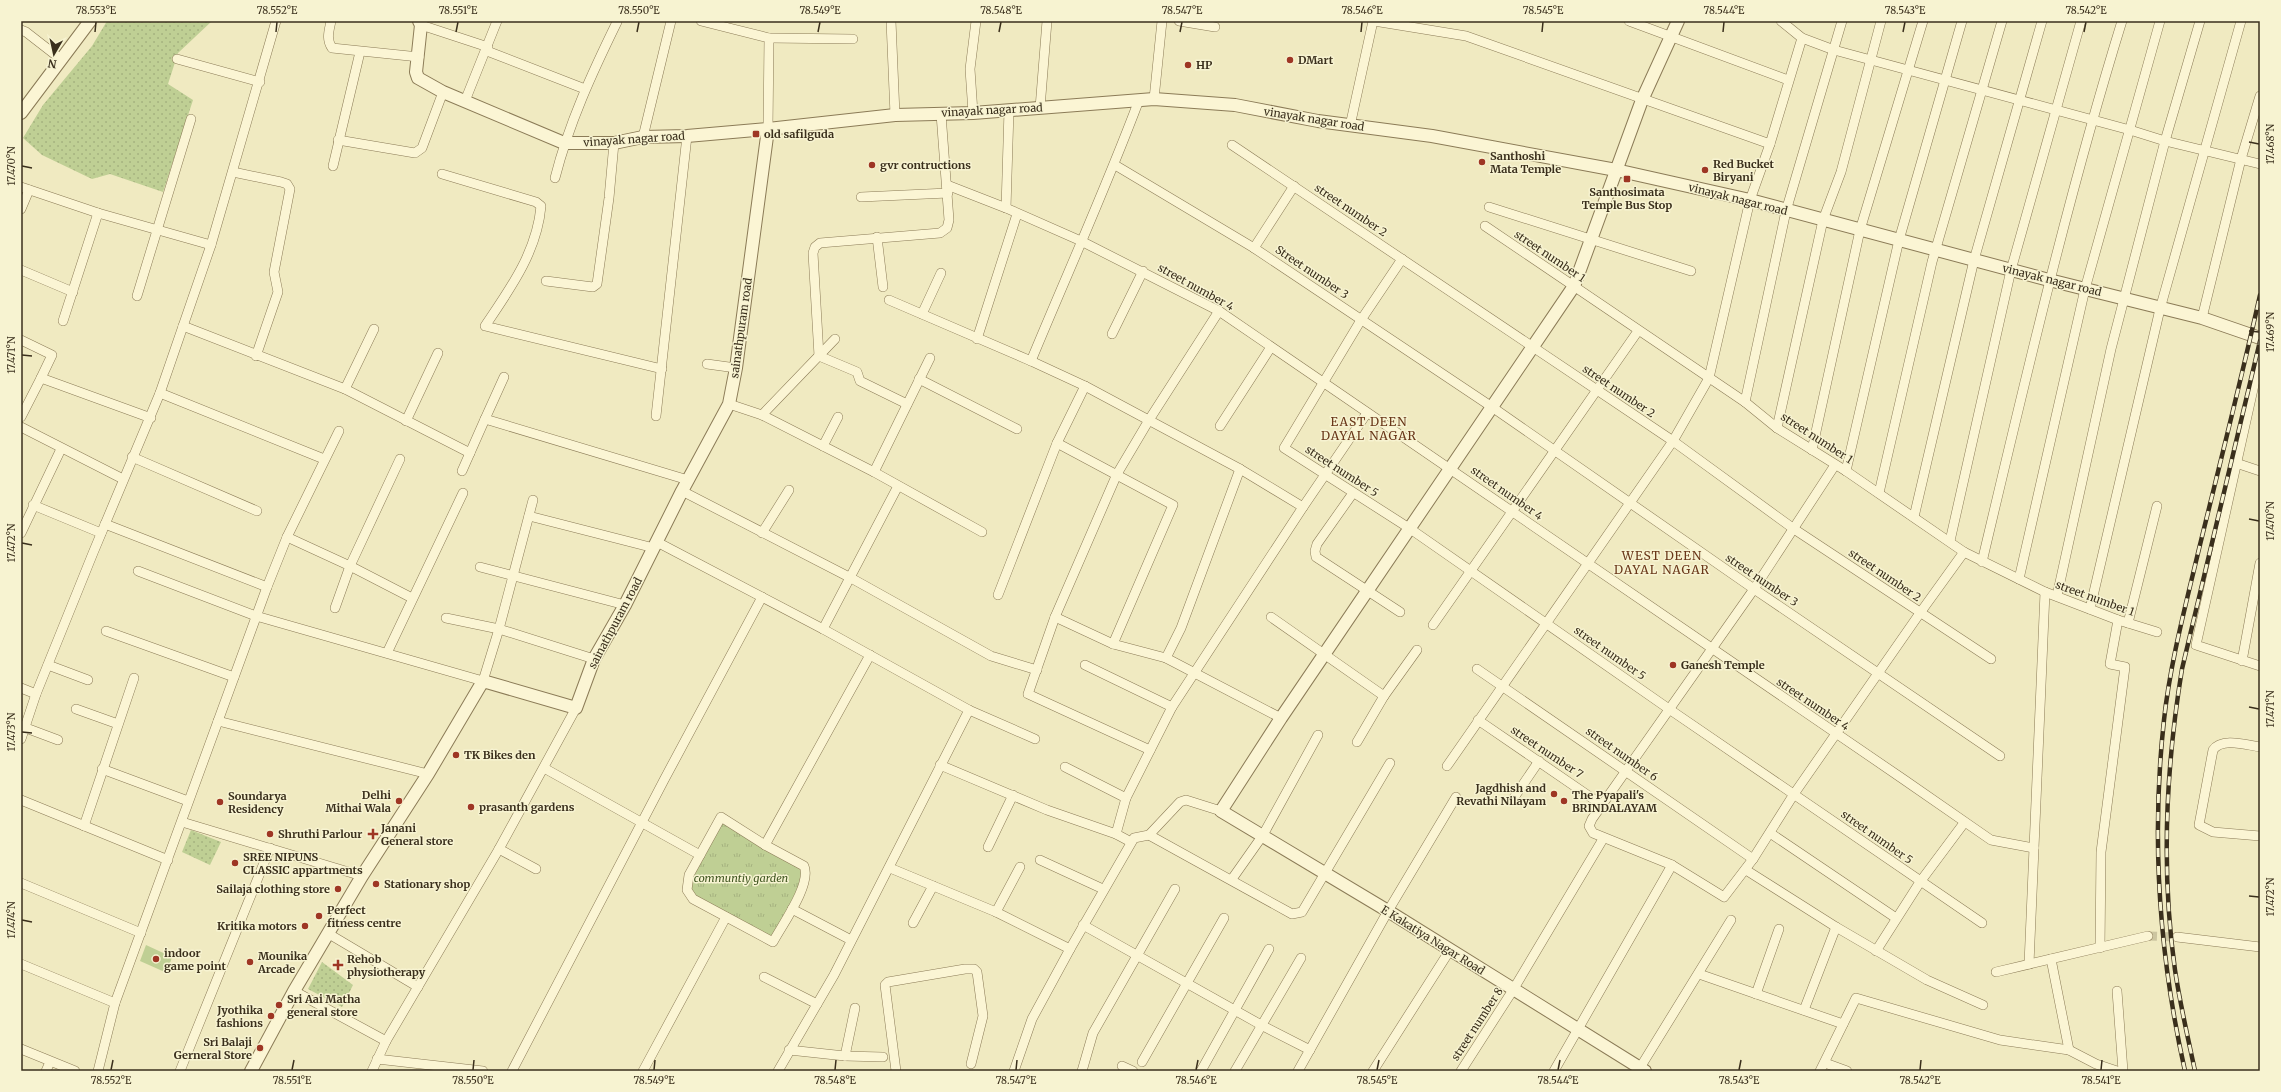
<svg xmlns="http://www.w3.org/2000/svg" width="2281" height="1092" font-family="Merriweather,serif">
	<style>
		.grass { fill: url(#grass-dots) }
		.park { fill: url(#park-tufts) }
		.pitch { fill: #bfcf94 }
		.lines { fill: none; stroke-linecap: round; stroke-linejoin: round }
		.minor-tunnel { stroke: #ccc5a0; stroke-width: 9; stroke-dasharray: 9 4.5; stroke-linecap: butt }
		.minor-casing { stroke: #8b7b57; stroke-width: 10 }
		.tertiary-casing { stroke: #8b7b57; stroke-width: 14 }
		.minor { stroke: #fbf5d4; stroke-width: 9 }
		.tertiary { stroke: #fbf5d4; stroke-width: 12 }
		.rail-casing { stroke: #3a2f1c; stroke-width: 4.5 }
		.rail { stroke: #f7f3d1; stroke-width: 3; stroke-dasharray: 9; stroke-linecap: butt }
		.ticks { fill: none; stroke: #3a2f1c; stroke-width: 1.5 }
		.poi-dot { fill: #9e3624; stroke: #f7f3d1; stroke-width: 1.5 }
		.labels { text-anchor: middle; stroke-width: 3; stroke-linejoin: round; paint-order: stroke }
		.poi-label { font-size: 11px; font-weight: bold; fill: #3a2f1c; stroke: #f7f3d1; text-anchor: start }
		.street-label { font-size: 11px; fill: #3a2f1c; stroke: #f7f3d1 }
		.park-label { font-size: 11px; font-style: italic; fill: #415722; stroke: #f7f3d1 }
		.neighbourhood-label { font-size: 12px; letter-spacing: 1px; fill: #693719; stroke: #f7f3d1 }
		.neatline { fill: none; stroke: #3a2f1c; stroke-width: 1.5 }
		.ticks-label { font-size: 10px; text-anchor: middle; fill: #3a2f1c }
	</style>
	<defs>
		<pattern id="grass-dots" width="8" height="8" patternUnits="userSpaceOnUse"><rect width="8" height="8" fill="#bfcf94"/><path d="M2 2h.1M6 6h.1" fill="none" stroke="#a5b27f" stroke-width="1.8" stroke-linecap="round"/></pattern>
		<pattern id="park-tufts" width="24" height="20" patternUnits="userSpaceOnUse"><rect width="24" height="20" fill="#bfcf94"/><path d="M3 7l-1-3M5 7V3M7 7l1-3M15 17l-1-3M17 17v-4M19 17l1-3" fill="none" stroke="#a5b27f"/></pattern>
	</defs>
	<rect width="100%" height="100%" fill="#f0eac1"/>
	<g class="grass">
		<path d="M107 21H212L178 53 168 84 193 100 163 192 110 174 92 179 42 155 23 138 43 105 92 46Z"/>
		<path d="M191 830 221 842 210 865 182 852Z"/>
		<path d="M322 962 353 985 342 1007 308 989Z"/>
	</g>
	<path class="park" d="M721 817 806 870 774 939 693 899 687 890 691 876Z"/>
	<path class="pitch" d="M146 945 172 957 167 973 140 961Z"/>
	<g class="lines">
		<path class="minor-tunnel" d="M2148 936 2177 937"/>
		<g class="minor-casing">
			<g id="minor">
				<path d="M331 21C329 31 326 39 332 48L419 57"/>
				<path d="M701 21 769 38 768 129"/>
				<path d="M891 21 895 115"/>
				<path d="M1179 21 1215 27"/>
				<path d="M1374 21 1466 36 1770 144"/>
				<path d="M1629 21 1788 80"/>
				<path d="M1781 21 1802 38 1834 50 2130 130 2165 141 2260 164"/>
				<path d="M421 25 488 47"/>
				<path d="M21 30 26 32 62 60"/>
				<path d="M769 38 853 39"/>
				<path d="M487 51 585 89"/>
				<path d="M177 59 260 82"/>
				<path d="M1154 99 1162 21"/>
				<path d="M465 101 497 21"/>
				<path d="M1040 108 1047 21"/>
				<path d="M973 113 970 69 976 21"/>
				<path d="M1350 126 1373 21"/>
				<path d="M643 137 671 21"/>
				<path d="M338 140 415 153 422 148 443 92"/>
				<path d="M1232 145 1673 441 1794 529 1991 659"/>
				<path d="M1115 165 1254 248 1492 407 1754 589 2000 756"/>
				<path d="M333 166 360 52"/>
				<path d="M233 172 281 182 287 184 290 189 274 272 278 292 256 356"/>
				<path d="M442 174 536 202 541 206C537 252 510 289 485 326L662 369"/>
				<path d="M555 178C569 123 592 73 617 22"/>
				<path d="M947 185 1006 208 1081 241 1219 311 1903 779 1991 840 2034 848"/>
				<path d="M21 187 98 213 211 245"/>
				<path d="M861 197 948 193"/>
				<path d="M1489 207 1691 271"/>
				<path d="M1006 208 1009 110"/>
				<path d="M21 209 29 190"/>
				<path d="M1485 226 1745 402 1777 428 1846 471 1964 552 2045 592 2118 620 2157 632"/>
				<path d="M877 237 883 287"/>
				<path d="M1254 248 1294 186"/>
				<path d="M1402 259 1361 320 1284 448 1409 528 1669 709 1982 923"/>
				<path d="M21 270 73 292"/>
				<path d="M546 281 593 287 597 284 609 198 614 143"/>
				<path d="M137 296 191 119"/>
				<path d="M889 300 1031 361 1085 386 1240 469 1303 507"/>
				<path d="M922 314 941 273"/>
				<path d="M2202 318 2241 159 2260 96"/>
				<path d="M63 321 98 213"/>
				<path d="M183 326 345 389 470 453"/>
				<path d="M1112 334 1143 271"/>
				<path d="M977 339 1017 214"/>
				<path d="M21 340 52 355 41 378 151 418"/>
				<path d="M2260 358 2196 645 2260 666"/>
				<path d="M1031 361C1067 274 1106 188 1139 100"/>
				<path d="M707 364 736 368"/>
				<path d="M919 379 1017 429"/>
				<path d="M345 389 374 329"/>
				<path d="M160 393 324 459"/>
				<path d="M1745 402 1786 211 1842 21"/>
				<path d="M729 404 762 415 874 472 982 532"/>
				<path d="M907 404 860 381 857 372 819 356 813 253 815 247 820 243 940 233 947 228 949 220 941 114"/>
				<path d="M762 415 835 339"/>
				<path d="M656 416 687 136"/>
				<path d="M21 417 41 378"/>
				<path d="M485 419 504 377"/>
				<path d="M406 421 438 353"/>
				<path d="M1220 426 1271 347"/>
				<path d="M21 427 123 479"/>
				<path d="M1777 428 1823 220 1841 172 1881 21"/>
				<path d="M1057 443 1173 505 1113 644"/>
				<path d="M823 446 838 417"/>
				<path d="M1812 450 1860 230 1923 21"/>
				<path d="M132 457 257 511"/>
				<path d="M2236 463 2260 471"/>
				<path d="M1835 465 1754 589 1592 819 1589 826 1593 833 1672 865 1724 897 1753 859 1794 794 1920 613 1964 552"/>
				<path d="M462 471 485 419 688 480"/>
				<path d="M1846 471 1899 240 1962 21"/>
				<path d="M874 472 930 358"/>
				<path d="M682 491 851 578 991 656 1037 670"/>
				<path d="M1353 493 1317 544 1315 551 1316 557 1400 612"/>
				<path d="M1879 493 1932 262 2002 21"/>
				<path d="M33 505 101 533"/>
				<path d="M529 516 654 548"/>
				<path d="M1914 517 1974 260 2042 21"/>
				<path d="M105 524 267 587"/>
				<path d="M21 533 61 449"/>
				<path d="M762 533 789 490"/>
				<path d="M287 537 350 566 400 459"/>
				<path d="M1950 541 2011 270 2081 21"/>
				<path d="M657 542 823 629 969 710 1035 739"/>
				<path d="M1982 562C2025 381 2067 199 2122 21"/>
				<path d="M480 567 625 605"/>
				<path d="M138 571 256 616 483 681 499 629 533 500"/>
				<path d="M2019 579 2085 289 2160 21"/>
				<path d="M998 595 1057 443 1085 386"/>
				<path d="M2057 596 2111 349 2165 141 2200 21"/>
				<path d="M335 608 350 566 412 598"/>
				<path d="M2090 609 2160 309 2241 21"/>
				<path d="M1055 617 1113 644 1166 658 1281 718"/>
				<path d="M1271 617 1384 696 1357 742"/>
				<path d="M446 618 499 629 594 659"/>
				<path d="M2128 623 2157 506"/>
				<path d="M1433 625 1638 331"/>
				<path d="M823 629 898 486"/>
				<path d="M106 631 234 677"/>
				<path d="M387 653 463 493"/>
				<path d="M1166 658 1181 628 1240 469"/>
				<path d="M2242 661 2260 563"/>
				<path d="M48 665 88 680"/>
				<path d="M1085 665 1172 707"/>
				<path d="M1477 669 1753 859"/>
				<path d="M21 688 36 694"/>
				<path d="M1384 696 1417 650"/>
				<path d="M76 709 118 724"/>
				<path d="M1478 720 1602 805"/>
				<path d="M218 721 428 774"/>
				<path d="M26 728 58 740"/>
				<path d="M21 739 36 694 93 553 160 393 211 245 276 21"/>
				<path d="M2260 747C2246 745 2222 737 2213 750L2199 825 2213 832 2260 836"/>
				<path d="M1150 750 1028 694 1055 617 1117 474 1149 420 1219 311"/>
				<path d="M940 765 1047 810 1116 834 1131 842"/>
				<path d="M1447 766 1673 441 1709 378 1750 200 1770 144 1802 38"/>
				<path d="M1065 767 1126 798"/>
				<path d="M544 768 700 855"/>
				<path d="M102 769 188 801"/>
				<path d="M1513 799 1539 761"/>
				<path d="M21 800 168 860"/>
				<path d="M721 817 765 845 804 866C812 884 782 925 773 942L693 899 687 890 689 875Z"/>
				<path d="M182 822 362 876"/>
				<path d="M84 826 134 678"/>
				<path d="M1770 833 1896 918"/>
				<path d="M1116 834 1126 798 1172 707 1303 507 1367 413"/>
				<path d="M1149 835 1292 914 1302 912 1390 763"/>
				<path d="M765 845 870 655"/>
				<path d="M988 847 1013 795"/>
				<path d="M499 849 536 869"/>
				<path d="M1040 860 1103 889"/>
				<path d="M890 868 996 912 1070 949"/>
				<path d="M1746 870 1836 927 1927 980 1983 1005"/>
				<path d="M1232 879 1263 835 1318 735"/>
				<path d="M21 883 141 933"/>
				<path d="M792 909 851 940"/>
				<path d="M996 912 1020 867"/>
				<path d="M913 923 933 886"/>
				<path d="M1083 925 1263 1026 1310 1050"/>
				<path d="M329 934 418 987"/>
				<path d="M2177 937 2260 947"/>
				<path d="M2100 948 2101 852 2125 667 2110 664 2118 620"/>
				<path d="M1876 951 1920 882 1964 823"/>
				<path d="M2051 959 2069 1050"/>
				<path d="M21 964 115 1003"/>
				<path d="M2029 964 2045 592"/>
				<path d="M1996 972 2148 936"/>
				<path d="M1699 974 1843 1024"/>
				<path d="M764 977 817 1004"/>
				<path d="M294 991 386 1041"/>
				<path d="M2117 991 2123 1071"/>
				<path d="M1756 994 1779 929"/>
				<path d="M1804 1010 1836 927"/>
				<path d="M21 1049 75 1071"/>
				<path d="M789 1050 845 1056 883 1057"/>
				<path d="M845 1056 855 1008"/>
				<path d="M377 1059 483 1071"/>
				<path d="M1142 1062 1224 918"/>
				<path d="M1825 1063 1847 1071"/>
				<path d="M1122 1066 1133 1071"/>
				<path d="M46 1071 50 1062"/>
				<path d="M98 1071 115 1003 267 587 287 537 339 431"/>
				<path d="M180 1071 270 848"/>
				<path d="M372 1071 386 1041 499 849 576 708"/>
				<path d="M512 1071 664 780 762 597"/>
				<path d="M643 1071 726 917"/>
				<path d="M778 1071 834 975 969 710"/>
				<path d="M896 1071 885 985 888 982 965 969H974L977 972 983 1016 971 1064"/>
				<path d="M1014 1071 1032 1019 1070 949 1134 838 1149 835 1180 802 1186 800 1221 811"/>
				<path d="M1082 1071 1093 1033 1175 889"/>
				<path d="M1201 1071 1269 949"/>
				<path d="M1235 1071 1301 958"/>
				<path d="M1298 1071 1388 911 1456 797"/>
				<path d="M1373 1071 1450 950"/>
				<path d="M1461 1071 1513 990 1603 839"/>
				<path d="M1554 1071 1672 865"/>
				<path d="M1638 1071 1731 920"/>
				<path d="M1820 1071 1856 998 2000 1040 2069 1050 2096 1064 2117 1071"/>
			</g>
		</g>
		<g class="tertiary-casing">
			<g id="tertiary">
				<path d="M419 21 421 25 416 72 418 78 443 92 564 143H614L643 137 687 136 768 129 895 115 973 113 1154 99 1235 105 1318 121 1432 136 1616 170 1750 200 2049 280 2202 318 2260 338"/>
				<path d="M21 113 90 21"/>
				<path d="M251 1071 294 991 362 876 428 774 483 681 576 708 594 659 625 605 682 491 729 404 736 368 768 129"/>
				<path d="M1645 1071 1388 911 1221 811 1281 718 1574 286 1642 100 1678 21"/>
			</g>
		</g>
		<use href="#minor" class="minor"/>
		<use href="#tertiary" class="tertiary"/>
		<g class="rail-casing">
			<g id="rail">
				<path d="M2185 1071C2159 955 2151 838 2164 720 2170 664 2185 608 2198 553 2219 467 2241 381 2260 295"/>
				<path d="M2195 1071C2188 1038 2180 1004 2175 970 2161 871 2166 767 2182 669L2260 341"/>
			</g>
		</g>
		<use href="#rail" class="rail"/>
	</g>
	<path class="ticks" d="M95 32 96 22M276 32 277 22M456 32 458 22M637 32 639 22M818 32 820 22M999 32 1001 22M1180 32 1182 22M1361 32 1362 22M1542 32 1543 22M1723 32 1724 22M1903 32 1905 22M2084 32 2086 22M2249 142 2259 144M22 166 32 168M2249 331 2259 332M22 355 32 356M2249 519 2259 521M22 543 32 545M2249 707 2259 709M22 732 32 733M2249 896 2259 897M22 920 32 922M111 1070 113 1060M292 1070 294 1060M473 1070 474 1060M654 1070 655 1060M835 1070 836 1060M1016 1070 1017 1060M1196 1070 1198 1060M1377 1070 1379 1060M1558 1070 1560 1060M1739 1070 1741 1060M1920 1070 1921 1060M2101 1070 2102 1060"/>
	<g class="poi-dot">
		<circle cx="1290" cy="60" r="4"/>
		<circle cx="1188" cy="65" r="4"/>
		<rect x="752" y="130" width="8" height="8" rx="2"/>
		<circle cx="1482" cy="162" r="4"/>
		<circle cx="872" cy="165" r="4"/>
		<circle cx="1705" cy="170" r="4"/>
		<rect x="1623" y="175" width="8" height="8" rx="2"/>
		<circle cx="1673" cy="665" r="4"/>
		<circle cx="456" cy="755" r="4"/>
		<circle cx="1554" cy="794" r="4"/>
		<circle cx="399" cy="801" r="4"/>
		<circle cx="1564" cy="801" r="4"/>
		<circle cx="220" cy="802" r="4"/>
		<circle cx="471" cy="807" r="4"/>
		<circle cx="270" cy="834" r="4"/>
		<path d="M371 828h4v4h4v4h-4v4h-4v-4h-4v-4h4z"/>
		<circle cx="235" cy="863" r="4"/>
		<circle cx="376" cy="884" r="4"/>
		<circle cx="338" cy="889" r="4"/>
		<circle cx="319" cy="916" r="4"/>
		<circle cx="305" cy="926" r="4"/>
		<circle cx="156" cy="959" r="4"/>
		<circle cx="250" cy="962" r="4"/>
		<path d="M336 959h4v4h4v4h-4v4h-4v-4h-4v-4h4z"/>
		<circle cx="279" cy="1005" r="4"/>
		<circle cx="271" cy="1016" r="4"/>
		<circle cx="260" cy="1048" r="4"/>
	</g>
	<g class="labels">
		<g class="poi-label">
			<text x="1298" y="64">DMart</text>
			<text x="1196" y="69">HP</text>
			<text x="764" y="138">old safilguda</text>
			<text x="1490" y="160">Santhoshi<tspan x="1490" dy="13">Mata Temple</tspan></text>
			<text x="1713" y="168">Red Bucket<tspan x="1713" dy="13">Biryani</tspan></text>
			<text x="880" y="169">gvr contructions</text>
			<text x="1627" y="196" text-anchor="middle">Santhosimata<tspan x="1627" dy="13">Temple Bus Stop</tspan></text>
			<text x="1681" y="669">Ganesh Temple</text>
			<text x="464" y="759">TK Bikes den</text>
			<text x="1546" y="792" text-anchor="end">Jagdhish and<tspan x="1546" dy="13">Revathi Nilayam</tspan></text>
			<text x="391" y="799" text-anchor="end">Delhi<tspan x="391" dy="13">Mithai Wala</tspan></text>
			<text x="1572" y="799">The Pyapali's<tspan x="1572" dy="13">BRINDALAYAM</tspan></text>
			<text x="228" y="800">Soundarya<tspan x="228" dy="13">Residency</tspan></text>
			<text x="479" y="811">prasanth gardens</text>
			<text x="381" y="832">Janani<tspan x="381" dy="13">General store</tspan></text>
			<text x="278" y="838">Shruthi Parlour</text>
			<text x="243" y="861">SREE NIPUNS<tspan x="243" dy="13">CLASSIC appartments</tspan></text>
			<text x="384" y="888">Stationary shop</text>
			<text x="330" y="893" text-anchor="end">Sailaja clothing store</text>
			<text x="327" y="914">Perfect<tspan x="327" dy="13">fitness centre</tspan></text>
			<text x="297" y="930" text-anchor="end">Kritika motors</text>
			<text x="164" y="957">indoor<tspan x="164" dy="13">game point</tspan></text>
			<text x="258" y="960">Mounika<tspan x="258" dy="13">Arcade</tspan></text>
			<text x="347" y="963">Rehob<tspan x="347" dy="13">physiotherapy</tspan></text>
			<text x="287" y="1003">Sri Aai Matha<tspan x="287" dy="13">general store</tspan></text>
			<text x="263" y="1014" text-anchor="end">Jyothika<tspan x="263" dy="13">fashions</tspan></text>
			<text x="252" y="1046" text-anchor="end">Sri Balaji<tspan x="252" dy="13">Gerneral Store</tspan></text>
		</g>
		<g class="street-label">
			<text transform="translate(992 110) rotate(-3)" y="4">vinayak nagar road</text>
			<text transform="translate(1314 119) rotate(9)" y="4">vinayak nagar road</text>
			<text transform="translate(634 139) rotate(-4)" y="4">vinayak nagar road</text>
			<text transform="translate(1738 199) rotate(14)" y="4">vinayak nagar road</text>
			<text transform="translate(1351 210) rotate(34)" y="4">street number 2</text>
			<text transform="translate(1550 256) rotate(34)" y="4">street number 1</text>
			<text transform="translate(1312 272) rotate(34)" y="4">Street number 3</text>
			<text transform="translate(2052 280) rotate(14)" y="4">vinayak nagar road</text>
			<text transform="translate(1196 287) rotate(29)" y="4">street number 4</text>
			<text transform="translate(741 328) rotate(-82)" y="4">sainathpuram road</text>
			<text transform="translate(1619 391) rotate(34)" y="4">street number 2</text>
			<text transform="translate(1817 438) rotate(33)" y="4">street number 1</text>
			<text transform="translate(1342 471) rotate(33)" y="4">street number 5</text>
			<text transform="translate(1507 493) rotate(35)" y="4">street number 4</text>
			<text transform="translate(1885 575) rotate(34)" y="4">street number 2</text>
			<text transform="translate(1762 580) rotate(34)" y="4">street number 3</text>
			<text transform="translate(2095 598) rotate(20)" y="4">street number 1</text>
			<text transform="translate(615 623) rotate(-62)" y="4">sainathpuram road</text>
			<text transform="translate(1610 653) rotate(35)" y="4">street number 5</text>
			<text transform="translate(1813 704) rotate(34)" y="4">street number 4</text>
			<text transform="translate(1547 752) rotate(34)" y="4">street number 7</text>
			<text transform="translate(1622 754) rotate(35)" y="4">street number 6</text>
			<text transform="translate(1877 837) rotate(35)" y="4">street number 5</text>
			<text transform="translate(1433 940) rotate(32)" y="4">E Kakatiya Nagar Road</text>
			<text transform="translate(1477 1024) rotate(-57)" y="4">street number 8</text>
		</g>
		<g class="park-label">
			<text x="741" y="882">communtiy garden</text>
		</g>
		<g class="neighbourhood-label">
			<text x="1369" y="426">EAST DEEN<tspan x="1369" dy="14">DAYAL NAGAR</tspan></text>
			<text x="1662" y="560">WEST DEEN<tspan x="1662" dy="14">DAYAL NAGAR</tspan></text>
		</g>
	</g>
	<rect width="2281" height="1092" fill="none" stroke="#f7f3d1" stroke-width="44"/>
	<g transform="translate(54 54) rotate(189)" stroke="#f7f3d1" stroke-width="3" paint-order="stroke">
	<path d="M0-3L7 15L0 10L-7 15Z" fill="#3a2f1c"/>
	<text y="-6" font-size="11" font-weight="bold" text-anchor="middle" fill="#3a2f1c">N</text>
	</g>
	<rect x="22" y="22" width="2237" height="1048" class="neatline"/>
	<g class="ticks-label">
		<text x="96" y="14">78.553°E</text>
		<text x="277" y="14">78.552°E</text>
		<text x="458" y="14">78.551°E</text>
		<text x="639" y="14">78.550°E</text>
		<text x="820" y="14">78.549°E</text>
		<text x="1001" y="14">78.548°E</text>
		<text x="1182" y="14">78.547°E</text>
		<text x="1362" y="14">78.546°E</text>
		<text x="1543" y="14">78.545°E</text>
		<text x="1724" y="14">78.544°E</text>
		<text x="1905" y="14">78.543°E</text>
		<text x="2086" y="14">78.542°E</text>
		<text transform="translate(2270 144) rotate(-90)" y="4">17.468°N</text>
		<text transform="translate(11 166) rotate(-90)" y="4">17.470°N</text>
		<text transform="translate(2270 332) rotate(-90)" y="4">17.469°N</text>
		<text transform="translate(11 355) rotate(-90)" y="4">17.471°N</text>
		<text transform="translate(2270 521) rotate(-90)" y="4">17.470°N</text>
		<text transform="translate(11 543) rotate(-90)" y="4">17.472°N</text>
		<text transform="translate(2270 709) rotate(-90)" y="4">17.471°N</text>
		<text transform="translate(11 732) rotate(-90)" y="4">17.473°N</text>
		<text transform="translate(2270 897) rotate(-90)" y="4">17.472°N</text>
		<text transform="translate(11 920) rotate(-90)" y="4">17.474°N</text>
		<text x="111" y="1084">78.552°E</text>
		<text x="292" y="1084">78.551°E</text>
		<text x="473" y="1084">78.550°E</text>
		<text x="654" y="1084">78.549°E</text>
		<text x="835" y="1084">78.548°E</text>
		<text x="1016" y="1084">78.547°E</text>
		<text x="1196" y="1084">78.546°E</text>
		<text x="1377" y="1084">78.545°E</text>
		<text x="1558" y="1084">78.544°E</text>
		<text x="1739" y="1084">78.543°E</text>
		<text x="1920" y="1084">78.542°E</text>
		<text x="2101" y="1084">78.541°E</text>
	</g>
</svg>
